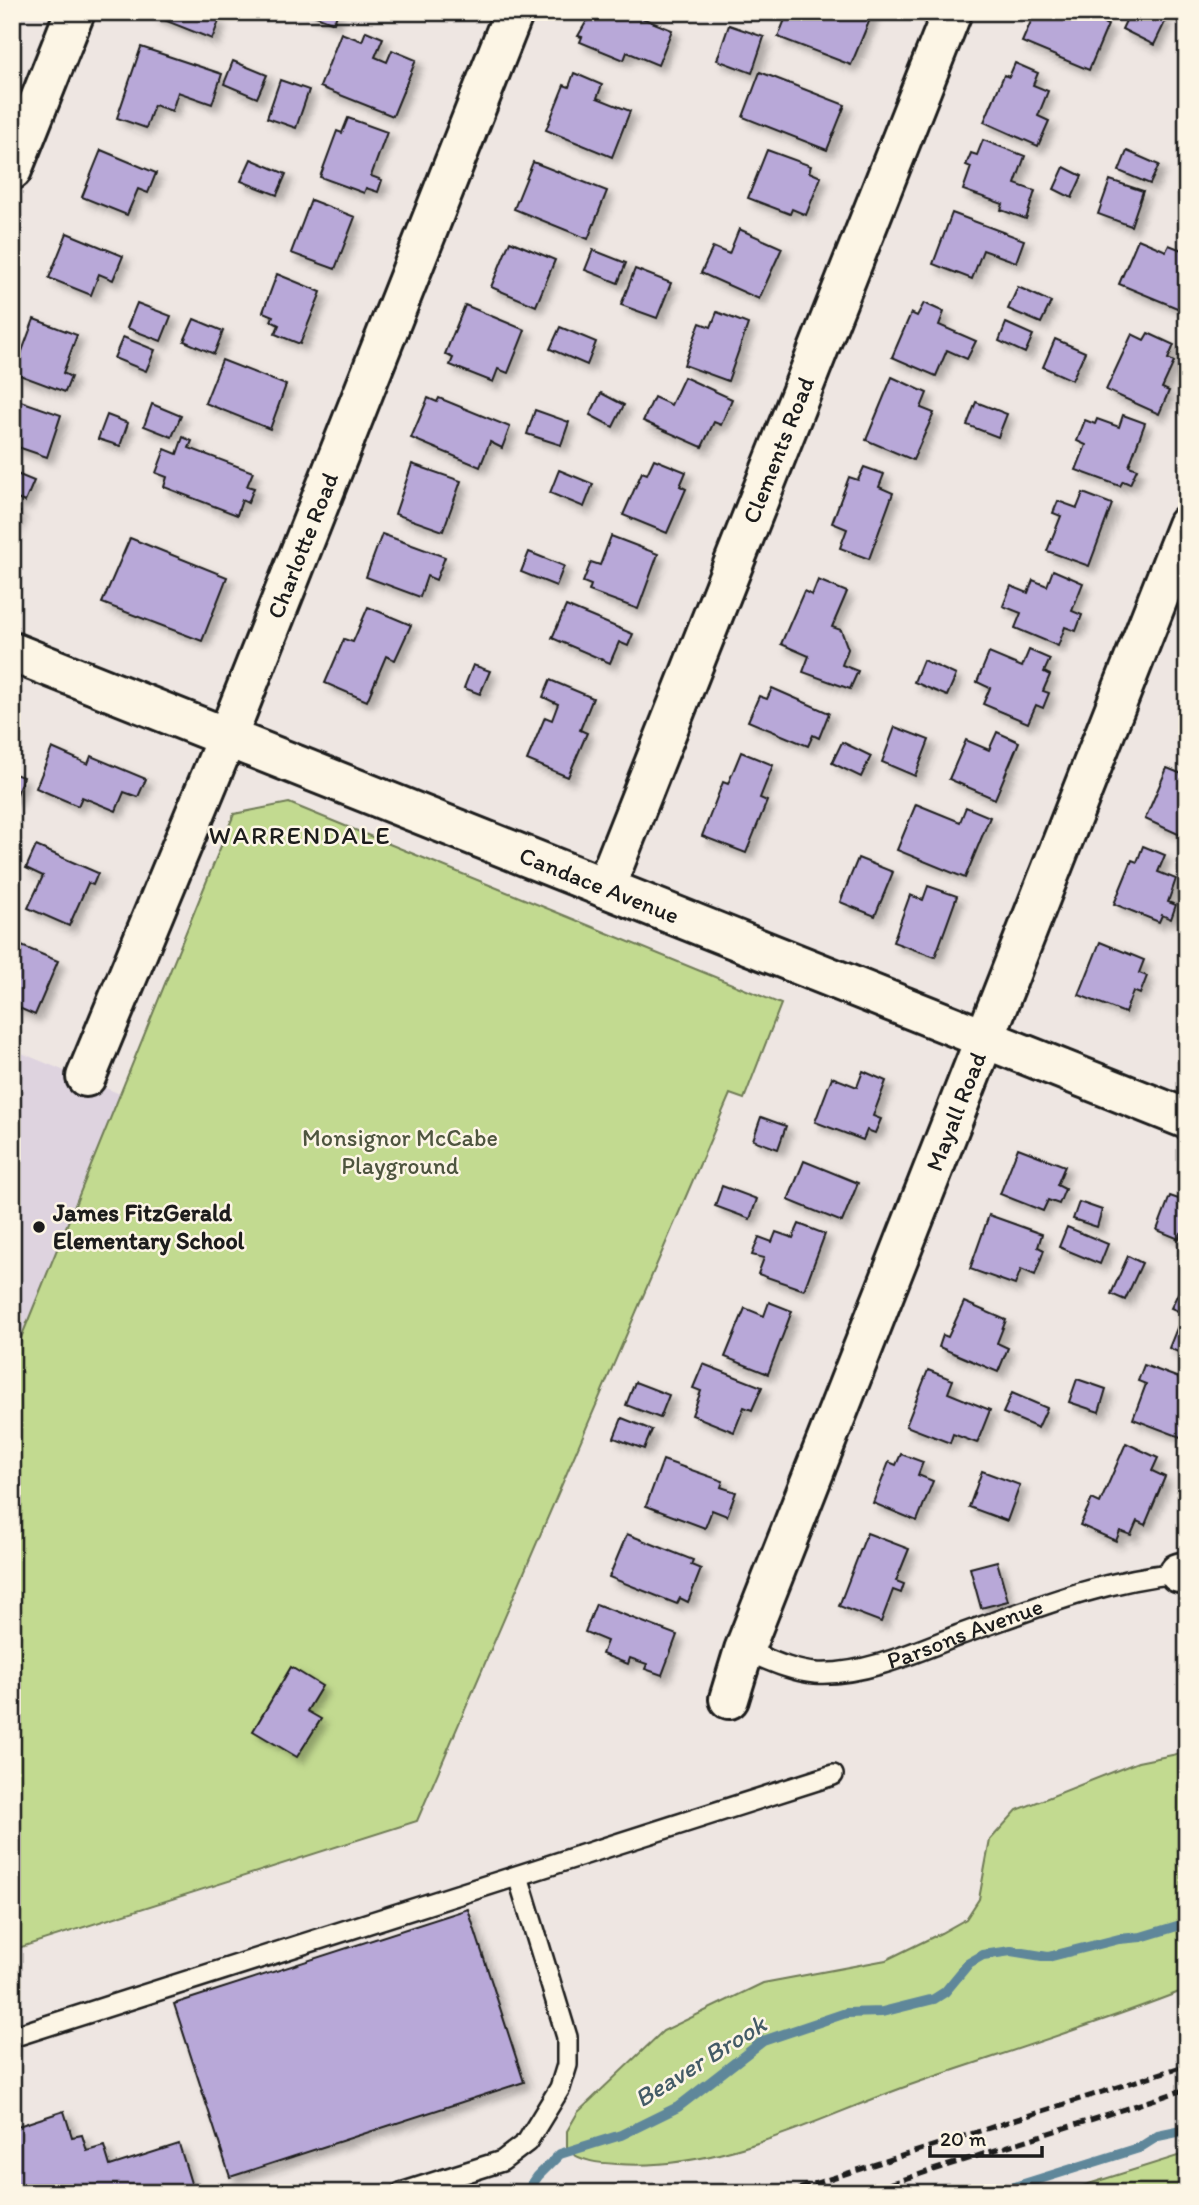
<svg xmlns="http://www.w3.org/2000/svg" width="1199" height="2205" font-family="Itim,sans-serif">
	<style>
		.built { fill: #ded3df }
		.green { fill: #c2da90; stroke: #6f7b56; stroke-width: 2 }
		.lines { fill: none; stroke-linecap: round; stroke-linejoin: round }
		.stream { stroke: #5f879a; stroke-width: 10 }
		.building { fill: #b8a8d8; stroke: #1c1c1c; stroke-width: 2; filter: url(#shadow) }
		.lane-casing { stroke: #1c1c1c; stroke-width: 24 }
		.street-casing { stroke: #1c1c1c; stroke-width: 44 }
		.lane { stroke: #fcf5e5; stroke-width: 19 }
		.street { stroke: #fcf5e5; stroke-width: 38 }
		.rail { stroke: #1c1c1c; stroke-width: 5; stroke-dasharray: 10 5; stroke-linecap: butt }
		.poi-dot { fill: #1c1c1c; stroke: #fcf5e5; stroke-width: 2.5 }
		.labels { text-anchor: middle; stroke-width: 5; stroke-linejoin: round; paint-order: stroke }
		.street-label { font-size: 24px; fill: #1c1c1c; stroke: #fcf5e5 }
		.park-label { font-size: 24px; fill: #4e553f; stroke: #fcf5e5 }
		.poi-label { font-size: 24px; font-weight: bold; fill: #1c1c1c; stroke: #fcf5e5; text-anchor: start }
		.neighbourhood-label { font-size: 26px; letter-spacing: 2px; fill: #1c1c1c; stroke: #fcf5e5 }
		.water-label { font-size: 26px; font-style: italic; fill: #435b66; stroke: #fcf5e5 }
	</style>
	<defs>
		<filter id="shadow"><feDropShadow dx="6" dy="6" stdDeviation="3.5" flood-color="#0004"/></filter>
	</defs>
	<rect width="100%" height="100%" fill="#eee6e2"/>
	<filter id="ink" filterUnits="userSpaceOnUse"><feTurbulence type="fractalNoise" baseFrequency=".0143" numOctaves="2"/><feDisplacementMap in="SourceGraphic" scale="14" xChannelSelector="R" yChannelSelector="G"/><feConvolveMatrix kernelMatrix="1 2 1 2 8 2 1 2 1" color-interpolation-filters="sRGB"/></filter>
	<g filter="url(#ink)">
		<path class="built" d="M12 1049 120 1094 12 1360Z"/>
		<g class="green">
			<path d="M289 803 781 1004 744 1099 730 1094 417 1821 12 1950V1360L234 814Z"/>
			<path d="M1187 1752V1989C1098 2024 1007 2052 916 2083 820 2116 722 2172 617 2164 599 2163 582 2162 567 2150V2131L578 2112 663 2031 763 1983 886 1960 941 1933 966 1919 979 1899 990 1840 1017 1810 1138 1762Z"/>
			<path d="M1187 2153V2193H1060Z"/>
		</g>
		<g class="lines">
			<g class="stream">
				<path d="M526 2193 538 2176 560 2154 621 2135 678 2107 763 2041 846 2013 882 2012 934 1999 945 1992 969 1963 983 1955 1011 1951 1048 1957 1119 1939 1141 1937 1187 1923"/>
				<path d="M995 2193 1139 2148 1158 2136 1187 2130"/>
			</g>
		</g>
		<g class="building">
			<path d="M155 12H205L204 15 219 21 212 39 154 16Z"/>
			<path d="M306 12H338L334 23Z"/>
			<path d="M592 12H641L639 17 672 30 658 65 627 52 624 60 580 42 582 37 578 36Z"/>
			<path d="M788 12 811 19 813 12H873L851 65 778 37Z"/>
			<path d="M1035 12H1078L1108 25 1089 70 1022 42Z"/>
			<path d="M1130 12H1149L1166 20 1154 45 1122 29Z"/>
			<path d="M729 25 764 37 752 73 717 60Z"/>
			<path d="M366 31 383 38 375 57 387 62 392 50 416 60 393 116 320 87 341 33 362 41Z"/>
			<path d="M141 47 222 74 212 104 178 92 172 111 154 105 146 128 117 118Z"/>
			<path d="M233 61 267 75 257 98 224 84Z"/>
			<path d="M1015 63 1038 73 1033 85 1048 91 1038 116 1049 121 1038 146 984 122 1004 75 1009 77Z"/>
			<path d="M760 72 845 105 827 150 743 117Z"/>
			<path d="M574 73 602 85 597 98 630 111 612 157 546 130 564 85 569 87Z"/>
			<path d="M280 80 309 90 296 128 267 118Z"/>
			<path d="M348 118 387 132 371 176 382 180 378 192 366 188 364 193 320 177 337 131 342 133Z"/>
			<path d="M983 140 1025 156 1015 184 1035 191 1026 219 1001 210 1003 204 963 190 971 167 966 165 971 153 977 155Z"/>
			<path d="M101 150 156 173 148 193 138 189 127 215 82 197Z"/>
			<path d="M767 150 811 166 809 172 821 177 806 215 792 209 790 214 748 198Z"/>
			<path d="M1127 151 1159 165 1150 184 1119 171Z"/>
			<path d="M251 159 286 174 277 195 241 181Z"/>
			<path d="M533 162 607 191 588 239 514 209Z"/>
			<path d="M1064 167 1082 176 1072 198 1054 189Z"/>
			<path d="M1110 180 1143 191 1131 226 1098 214Z"/>
			<path d="M311 200 355 217 335 269 291 253Z"/>
			<path d="M952 213 1024 240 1016 262 983 250 972 279 933 264Z"/>
			<path d="M739 229 782 248 759 299 701 273 713 247 729 254Z"/>
			<path d="M67 233 123 256 113 280 99 274 91 295 49 278Z"/>
			<path d="M1138 239 1166 251 1169 245 1187 252V312L1119 284Z"/>
			<path d="M510 241 555 260 536 306 491 287Z"/>
			<path d="M593 250 626 263 618 283 585 270Z"/>
			<path d="M635 269 671 283 657 318 621 305Z"/>
			<path d="M277 274 321 292 300 344 275 334 279 325 271 321 273 316 263 312Z"/>
			<path d="M1018 287 1051 302 1041 323 1008 309Z"/>
			<path d="M137 303 171 316 161 341 127 328Z"/>
			<path d="M924 303 944 312 939 325 976 341 967 359 947 350 936 376 892 357 911 313 917 316Z"/>
			<path d="M465 305 525 330 508 373 498 369 493 382 450 365 453 358 445 354Z"/>
			<path d="M717 312 748 324 728 381 684 365 700 323 711 327Z"/>
			<path d="M34 319 77 335 63 373 71 377 65 392 14 373Z"/>
			<path d="M194 319 223 331 214 354 184 341Z"/>
			<path d="M1006 323 1033 335 1025 353 999 341Z"/>
			<path d="M560 327 596 342 587 365 550 349Z"/>
			<path d="M1148 333 1174 345 1168 359 1174 362 1162 388 1169 391 1159 414 1106 390 1132 334 1144 340Z"/>
			<path d="M123 337 155 350 146 371 114 358Z"/>
			<path d="M1055 339 1085 352 1072 380 1043 367Z"/>
			<path d="M222 360 286 385 270 429 205 403Z"/>
			<path d="M684 377 732 399 721 425 714 422 702 447 643 421 654 397 671 405Z"/>
			<path d="M892 377 927 393 921 408 934 413 913 460 866 440Z"/>
			<path d="M601 393 624 405 613 427 590 415Z"/>
			<path d="M12 398 61 415 47 457 12 445Z"/>
			<path d="M428 398 437 402 439 398 510 427 502 448 490 442 480 467 411 438Z"/>
			<path d="M976 402 1007 414 998 437 967 425Z"/>
			<path d="M152 404 181 416 172 437 144 426Z"/>
			<path d="M535 410 569 422 561 445 527 434Z"/>
			<path d="M107 415 128 423 120 446 98 439Z"/>
			<path d="M1123 415 1145 423 1129 466 1137 469 1130 484 1123 481 1120 486 1076 470 1086 445 1077 441 1085 420 1095 424 1097 419 1119 427Z"/>
			<path d="M183 437 192 441 189 448 253 472 247 486 254 488 248 503 242 500 237 515 164 487 167 477 156 473 165 449 177 454Z"/>
			<path d="M654 459 686 472 680 486 686 489 667 533 623 515 642 472 647 474Z"/>
			<path d="M412 464 461 481 443 531 395 514Z"/>
			<path d="M864 467 884 474 879 487 893 493 869 559 840 548 847 529 832 523 849 477 858 480Z"/>
			<path d="M559 470 593 484 584 507 550 493Z"/>
			<path d="M12 472 34 481 25 502 17 499 13 509 20 512 12 531Z"/>
			<path d="M1083 493 1112 504 1089 566 1047 551 1061 516 1053 513 1058 501 1077 508Z"/>
			<path d="M382 534 445 557 436 580 427 576 420 597 366 577Z"/>
			<path d="M611 536 658 554 638 609 589 591 591 585 583 582 591 562 600 565Z"/>
			<path d="M130 538 227 577 202 641 102 603Z"/>
			<path d="M529 552 564 566 556 586 521 572Z"/>
			<path d="M1053 570 1083 583 1072 611 1082 615 1076 631 1065 627 1058 646 1015 628 1021 613 1003 606 1011 586 1028 593 1033 580 1047 586Z"/>
			<path d="M818 580 847 592 832 627 841 630 848 649 842 665 858 671 850 689 803 672 809 656 781 644 804 591 812 595Z"/>
			<path d="M566 606 633 634 628 646 619 642 610 663 552 638Z"/>
			<path d="M368 607 411 625 395 660 386 656 367 701 325 683 344 639 353 642Z"/>
			<path d="M1029 650 1050 659 1044 672 1050 675 1043 691 1049 693 1043 708 1036 705 1028 723 983 704 990 688 977 682 989 653 1022 667Z"/>
			<path d="M923 660 956 675 947 696 914 682Z"/>
			<path d="M473 665 490 671 480 694 464 688Z"/>
			<path d="M550 680 593 698 580 730 587 733 568 777 527 760 545 717 552 720 558 704 543 697Z"/>
			<path d="M772 688 829 713 819 738 813 735 808 746 748 721 759 696 767 699Z"/>
			<path d="M1187 721V748L1178 745Z"/>
			<path d="M895 727 929 740 915 776 882 762Z"/>
			<path d="M997 732 1019 742 995 799 949 779 966 740 989 750Z"/>
			<path d="M842 742 871 756 861 777 832 763Z"/>
			<path d="M52 748 88 764 91 756 146 779 138 797 124 792 116 811 82 797 78 806 36 788Z"/>
			<path d="M741 752 773 765 760 798 767 801 746 853 702 836 723 782 728 784Z"/>
			<path d="M1167 768 1187 776V838L1145 819Z"/>
			<path d="M12 773 23 777 15 800 12 799Z"/>
			<path d="M916 804 960 822 966 807 990 817 965 878 897 850Z"/>
			<path d="M36 846 98 873 93 885 88 883 69 926 28 908 43 876 26 868Z"/>
			<path d="M1143 846 1165 855 1158 872 1176 879 1168 902 1176 905 1171 919 1162 915 1159 922 1114 904 1132 860 1137 862Z"/>
			<path d="M858 858 893 872 875 916 840 902Z"/>
			<path d="M928 886 957 896 935 957 893 942 910 895 923 900Z"/>
			<path d="M12 942 58 961 35 1015 12 1005Z"/>
			<path d="M1100 942 1144 960 1139 973 1147 976 1140 994 1133 991 1125 1013 1079 995Z"/>
			<path d="M863 1071 886 1081 873 1116 881 1119 875 1133 867 1130 863 1140 815 1122 832 1077 857 1087Z"/>
			<path d="M761 1117 786 1126 778 1149 753 1140Z"/>
			<path d="M1018 1148 1065 1166 1057 1185 1065 1189 1059 1204 1048 1200 1043 1211 1000 1194Z"/>
			<path d="M804 1161 858 1183 842 1222 788 1200Z"/>
			<path d="M722 1186 757 1199 750 1219 715 1206Z"/>
			<path d="M1170 1196 1187 1202V1235L1181 1233 1179 1239 1157 1230Z"/>
			<path d="M1079 1202 1102 1210 1097 1227 1073 1219Z"/>
			<path d="M989 1215 1042 1234 1038 1247 1044 1250 1035 1275 1021 1269 1015 1285 970 1269Z"/>
			<path d="M799 1224 825 1234 804 1290 758 1274 764 1258 752 1255 759 1237 772 1242 776 1232 793 1238Z"/>
			<path d="M1067 1227 1108 1244 1100 1264 1059 1247Z"/>
			<path d="M1128 1256 1142 1263 1125 1300 1111 1294Z"/>
			<path d="M1181 1287 1187 1290V1356L1169 1348 1183 1313 1171 1308Z"/>
			<path d="M769 1302 792 1311 768 1374 725 1357 745 1308 764 1316Z"/>
			<path d="M964 1302 1006 1320 997 1343 1008 1348 998 1372 939 1347 943 1335 948 1337Z"/>
			<path d="M703 1364 762 1387 752 1410 744 1407 734 1432 692 1415 701 1391 693 1388Z"/>
			<path d="M1144 1365 1187 1381V1429L1183 1438 1133 1419 1146 1384 1138 1381Z"/>
			<path d="M928 1370 953 1380 948 1393 990 1410 977 1443 953 1434 950 1443 906 1426Z"/>
			<path d="M1077 1379 1106 1389 1099 1412 1069 1402Z"/>
			<path d="M635 1382 669 1395 660 1418 626 1405Z"/>
			<path d="M1012 1393 1047 1408 1038 1428 1003 1413Z"/>
			<path d="M622 1418 652 1430 644 1449 614 1438Z"/>
			<path d="M1126 1443 1158 1458 1152 1471 1165 1477 1145 1525 1137 1521 1131 1535 1120 1531 1116 1541 1080 1525 1092 1499 1100 1503Z"/>
			<path d="M901 1454 923 1462 918 1475 933 1481 917 1521 873 1503 889 1462 896 1465Z"/>
			<path d="M663 1460 723 1481 721 1487 736 1492 727 1516 712 1510 705 1528 646 1506Z"/>
			<path d="M982 1471 1020 1485 1007 1521 969 1507Z"/>
			<path d="M867 1533 909 1549 896 1581 904 1584 901 1593 893 1590 881 1622 839 1606Z"/>
			<path d="M627 1534 693 1560 691 1565 701 1569 688 1602 680 1598 677 1604 609 1577Z"/>
			<path d="M997 1561 1008 1601 981 1608 970 1568Z"/>
			<path d="M596 1604 677 1635 662 1675 645 1669 647 1664 630 1658 628 1664 602 1654 607 1641 585 1632Z"/>
			<path d="M291 1667 322 1686 307 1711 321 1719 297 1757 253 1731Z"/>
			<path d="M468 1909 524 2082 230 2177 174 2004Z"/>
			<path d="M64 2111 72 2137 82 2135 87 2151 104 2146 110 2166 179 2144 194 2193H12V2128Z"/>
		</g>
		<g class="lines">
			<g class="lane-casing">
				<g id="lane">
					<path id="s1" d="M744 1650C767 1659 790 1671 815 1673 862 1676 916 1652 959 1635 1032 1609 1102 1580 1179 1573"/>
					<path d="M12 2037 833 1775"/>
					<path d="M401 2193 502 2161 527 2142 560 2088 567 2065V2037L518 1876"/>
				</g>
			</g>
			<g class="street-casing">
				<g id="street">
					<path d="M12 170 75 12"/>
					<path id="s2" d="M12 652 1187 1119"/>
					<path id="s3" d="M605 888 952 12"/>
					<path id="s4" d="M86 1077 227 737 514 12"/>
					<path d="M1179 1573 1187 1571"/>
					<path id="s5" d="M729 1699 744 1650 1187 525"/>
				</g>
			</g>
			<use href="#lane" class="lane"/>
			<use href="#street" class="street"/>
			<g class="rail">
				<path d="M785 2193 1187 2065"/>
				<path d="M861 2193 1187 2089"/>
			</g>
		</g>
	</g>
	<circle class="poi-dot" cx="39" cy="1227" r="7"/>
	<g class="labels">
		<g class="street-label">
			<text dy="8" stroke="none"><textPath href="#s3" startOffset="471">Clements Road</textPath></text>
			<text dy="8" stroke="none"><textPath href="#s4" startOffset="574">Charlotte Road</textPath></text>
			<text dy="8" stroke="none"><textPath href="#s2" startOffset="632">Candace Avenue</textPath></text>
			<text dy="8" stroke="none"><textPath href="#s5" startOffset="630">Mayall Road</textPath></text>
			<text dy="8" stroke="none"><textPath href="#s1" startOffset="231">Parsons Avenue</textPath></text>
		</g>
		<g class="park-label">
			<text x="400" y="1146">Monsignor McCabe<tspan x="400" dy="28">Playground</tspan></text>
		</g>
		<g class="poi-label">
			<text x="53" y="1221">James FitzGerald<tspan x="53" dy="28">Elementary School</tspan></text>
		</g>
		<g class="neighbourhood-label">
			<text x="300" y="844">WARRENDALE</text>
		</g>
		<g class="water-label">
			<text transform="translate(700 2061) rotate(-32)" y="9">Beaver Brook</text>
		</g>
	</g>
	<rect width="1199" height="2205" fill="none" stroke="#fcf5e5" stroke-width="42"/>
	<rect x="21" y="21" width="1157" height="2163" fill="none" stroke="#1c1c1c" stroke-width="2.5" filter="url(#ink)"/>
	<path d="M930 2146v10h112v-10" fill="none" stroke="#1c1c1c" stroke-width="3.5"/>
	<text x="940" y="2146" font-size="21" fill="#1c1c1c" stroke="#fcf5e5" stroke-width="5" paint-order="stroke">20 m</text>
</svg>
